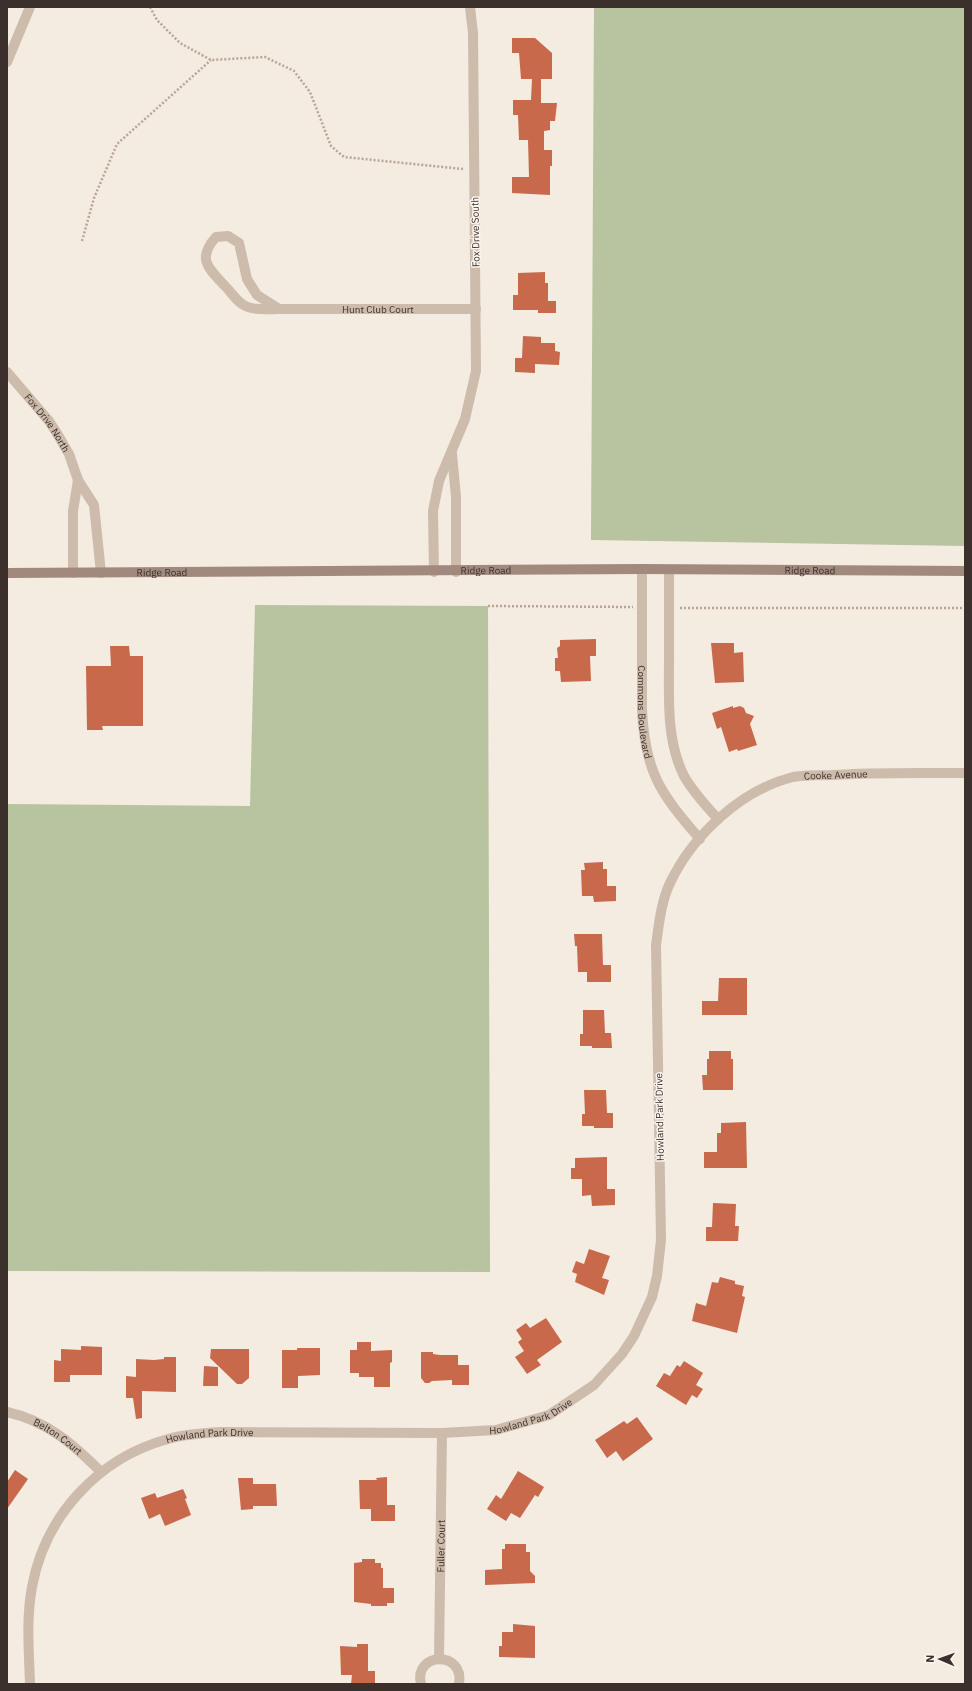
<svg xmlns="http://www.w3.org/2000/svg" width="972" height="1691" font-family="'IBM Plex Sans',sans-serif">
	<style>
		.green { fill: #b8c4a0 }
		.building { fill: #c8694b }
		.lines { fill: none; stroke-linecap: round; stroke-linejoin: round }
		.path { stroke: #b9a596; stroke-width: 2.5; stroke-dasharray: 2 2; stroke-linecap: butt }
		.street { stroke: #cdbbac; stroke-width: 10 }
		.secondary { stroke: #a18a7d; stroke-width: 10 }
		.labels { text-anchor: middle; stroke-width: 3; stroke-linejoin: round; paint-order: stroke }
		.street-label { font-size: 10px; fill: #3b302b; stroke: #fbf5ee }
	</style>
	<rect width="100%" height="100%" fill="#f4ebe1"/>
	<g class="green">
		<path d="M594 7H965V546L591 540Z"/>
		<path d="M255 605 488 606 490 1272 7 1271V804L250 806Z"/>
	</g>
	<g class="building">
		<path d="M512 38H535L552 53V79H541V103H557L555 121H550V130L544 131V150H552V166H550V195L512 193V177H529L528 140H519L518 115H513V100H531L532 79H521L519 53H512Z"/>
		<path d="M545 272V283H548V301H556V313H538V310H513V295H518V273Z"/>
		<path d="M523 336 541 337V343H555V351L560 352 559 365 535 364V373L515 372V358H522Z"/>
		<path d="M596 639V656H590L591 681 561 682 560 671H555V658H558L557 648 560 646V640Z"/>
		<path d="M711 643H734V653L743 652 744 682 715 683Z"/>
		<path d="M110 646H129L130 656H143V726H102L103 730H87L86 666H111Z"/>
		<path d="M733 706V708L740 706 744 708 746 713 754 716 750 724 757 745 738 751 737 749 729 752 721 727 717 729 712 713Z"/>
		<path d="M603 862V869H607V886H616V901L594 902 593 896H582L581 870H585L584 863Z"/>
		<path d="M574 934H602L603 965H611V982H587V972H578L577 946H575Z"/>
		<path d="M719 978H747V1015H702V1001H718Z"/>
		<path d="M583 1010H604L605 1033H611L612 1048H592V1046H580V1034H583Z"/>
		<path d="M709 1051H731V1059H733V1090H703L702 1075H707V1059H709Z"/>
		<path d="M584 1090H606L607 1113H613V1128H594V1126H582V1114H585Z"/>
		<path d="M746 1122 747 1168H704V1152H717V1133H721V1123Z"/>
		<path d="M607 1157V1189H615V1205L592 1206 591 1195 582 1196V1179H571V1168H575V1158Z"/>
		<path d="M713 1203 736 1204 735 1226H739L738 1241H706V1227H712Z"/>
		<path d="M589 1249 610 1256 602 1278 609 1280 604 1295 575 1282 577 1274 572 1272 576 1261 584 1264Z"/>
		<path d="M720 1277 735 1281V1284L744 1286 742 1296 745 1297 737 1333 692 1321 696 1303 706 1306 712 1282 718 1283Z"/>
		<path d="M546 1318 562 1342 537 1360 541 1365 527 1374 515 1357 524 1351 518 1342 522 1339 516 1330 526 1323 530 1328Z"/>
		<path d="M357 1342H371V1351L392 1350V1362L390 1363V1387H374V1377H359V1373H350V1350H357Z"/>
		<path d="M81 1346 102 1347V1375H70V1382H54V1360L61 1361V1349L81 1350Z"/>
		<path d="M297 1348H320V1375L298 1376V1388H282V1350H297Z"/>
		<path d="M211 1349H249V1378L242 1384H237L210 1358Z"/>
		<path d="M421 1352H433V1354L440 1355H458V1365H469V1385H452V1380L432 1381 429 1383H425L421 1378Z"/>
		<path d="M164 1357H176V1392L142 1391V1418L136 1419 133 1398H126V1376L136 1377V1359L154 1360 164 1359Z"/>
		<path d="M684 1361 703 1373 696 1385 703 1389 697 1398 692 1395 686 1405 656 1386 664 1373 670 1376 677 1365 680 1367Z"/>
		<path d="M204 1366 218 1367V1386H203Z"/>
		<path d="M637 1417 653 1439 623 1461 616 1451 607 1458 595 1440 624 1421 627 1424Z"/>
		<path d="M15 1470 28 1479 7 1509V1482Z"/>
		<path d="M518 1471 544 1487 538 1497 535 1495 520 1518 511 1513 506 1521 487 1509 496 1495 501 1499Z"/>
		<path d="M387 1477V1505H395V1521H371V1509H360L359 1480H377L376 1478Z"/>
		<path d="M238 1478H253V1484H276L277 1506H253V1509L241 1510Z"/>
		<path d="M183 1489 187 1498 185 1499 191 1515 165 1526 160 1514 149 1519 141 1498 155 1493 157 1498Z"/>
		<path d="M505 1544H526V1552H530V1571L535 1576V1583L485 1585V1570L502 1569V1549H505Z"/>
		<path d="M362 1559H375V1563H381V1568H383V1588H394V1603H387V1606H371V1604L354 1602V1563L362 1562Z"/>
		<path d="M513 1624 535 1626V1658L499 1657V1646H502V1632H513Z"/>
		<path d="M357 1644H368V1671H375V1684H351L352 1675H341L340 1646 357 1647Z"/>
	</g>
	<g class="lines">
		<g class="path">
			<path d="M150 7 157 20 180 43 211 60 265 57 294 71 310 92 331 146 344 157 463 169"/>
			<path d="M82 241 94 198 117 144 211 60"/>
			<path d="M488 606 633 607"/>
			<path d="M680 608H965"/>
		</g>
		<g class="street">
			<path d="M7 62 30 7"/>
			<path id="s1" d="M279 309C267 309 252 311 242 304 236 300 230 291 225 286 209 269 196 259 216 237L228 236 239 243 247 279 257 295 279 309H476"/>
			<path id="s2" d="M7 372 49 421 58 435 69 454 78 480 94 505 101 573"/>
			<path d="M452 454 456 497V572"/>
			<path id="s3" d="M642 569V710C645 772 660 793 700 839"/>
			<path d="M669 570C669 600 669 629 669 659 669 698 666 740 684 776 693 792 706 806 718 819"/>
			<path d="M434 572 433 511 439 481 465 419 476 371 473 33 470 7"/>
			<path d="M73 573V511L78 480"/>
			<path id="s4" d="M7 1412C47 1421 73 1444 101 1472"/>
			<path id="s5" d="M439 1659 442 1433"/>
			<path id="s6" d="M30 1684C29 1652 26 1619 32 1587 45 1516 98 1458 168 1439 185 1434 204 1433 222 1432L442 1433 496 1430 549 1415 594 1385 622 1354 634 1336 652 1297 657 1276 661 1240 656 945C659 924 661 902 670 883 693 835 741 790 793 777 805 775 819 775 832 775 876 772 921 773 965 773"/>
			<path d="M421 1684C413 1652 465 1650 459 1684"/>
		</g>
		<path class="secondary" id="s7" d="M7 573 642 569 965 571"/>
	</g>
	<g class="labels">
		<g class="street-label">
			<text transform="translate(475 232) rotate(-91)" y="4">Fox Drive South</text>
			<text dy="4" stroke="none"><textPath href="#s1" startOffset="327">Hunt Club Court</textPath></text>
			<text dy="4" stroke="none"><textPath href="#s2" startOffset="65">Fox Drive North</textPath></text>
			<text dy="4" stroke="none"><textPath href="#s7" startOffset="803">Ridge Road</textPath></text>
			<text dy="4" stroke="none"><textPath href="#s7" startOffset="479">Ridge Road</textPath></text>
			<text dy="4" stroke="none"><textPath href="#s7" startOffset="155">Ridge Road</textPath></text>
			<text dy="4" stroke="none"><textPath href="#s3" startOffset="143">Commons Boulevard</textPath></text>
			<text dy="4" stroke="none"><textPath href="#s6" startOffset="1480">Cooke Avenue</textPath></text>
			<text transform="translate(659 1117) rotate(-91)" y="4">Howland Park Drive</text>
			<text dy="4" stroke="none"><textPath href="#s6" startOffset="675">Howland Park Drive</textPath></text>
			<text dy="4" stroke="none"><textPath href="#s6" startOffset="351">Howland Park Drive</textPath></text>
			<text dy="4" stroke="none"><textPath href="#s4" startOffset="57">Belton Court</textPath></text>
			<text dy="4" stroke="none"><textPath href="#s5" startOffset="113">Fuller Court</textPath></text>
		</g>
	</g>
	<rect width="972" height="1691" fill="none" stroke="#3b302b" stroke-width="16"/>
	<g transform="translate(940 1659) rotate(272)" stroke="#fbf5ee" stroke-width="3" paint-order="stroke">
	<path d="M0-3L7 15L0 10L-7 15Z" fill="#3b302b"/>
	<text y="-6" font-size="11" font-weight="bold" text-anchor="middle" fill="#3b302b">N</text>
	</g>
</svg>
